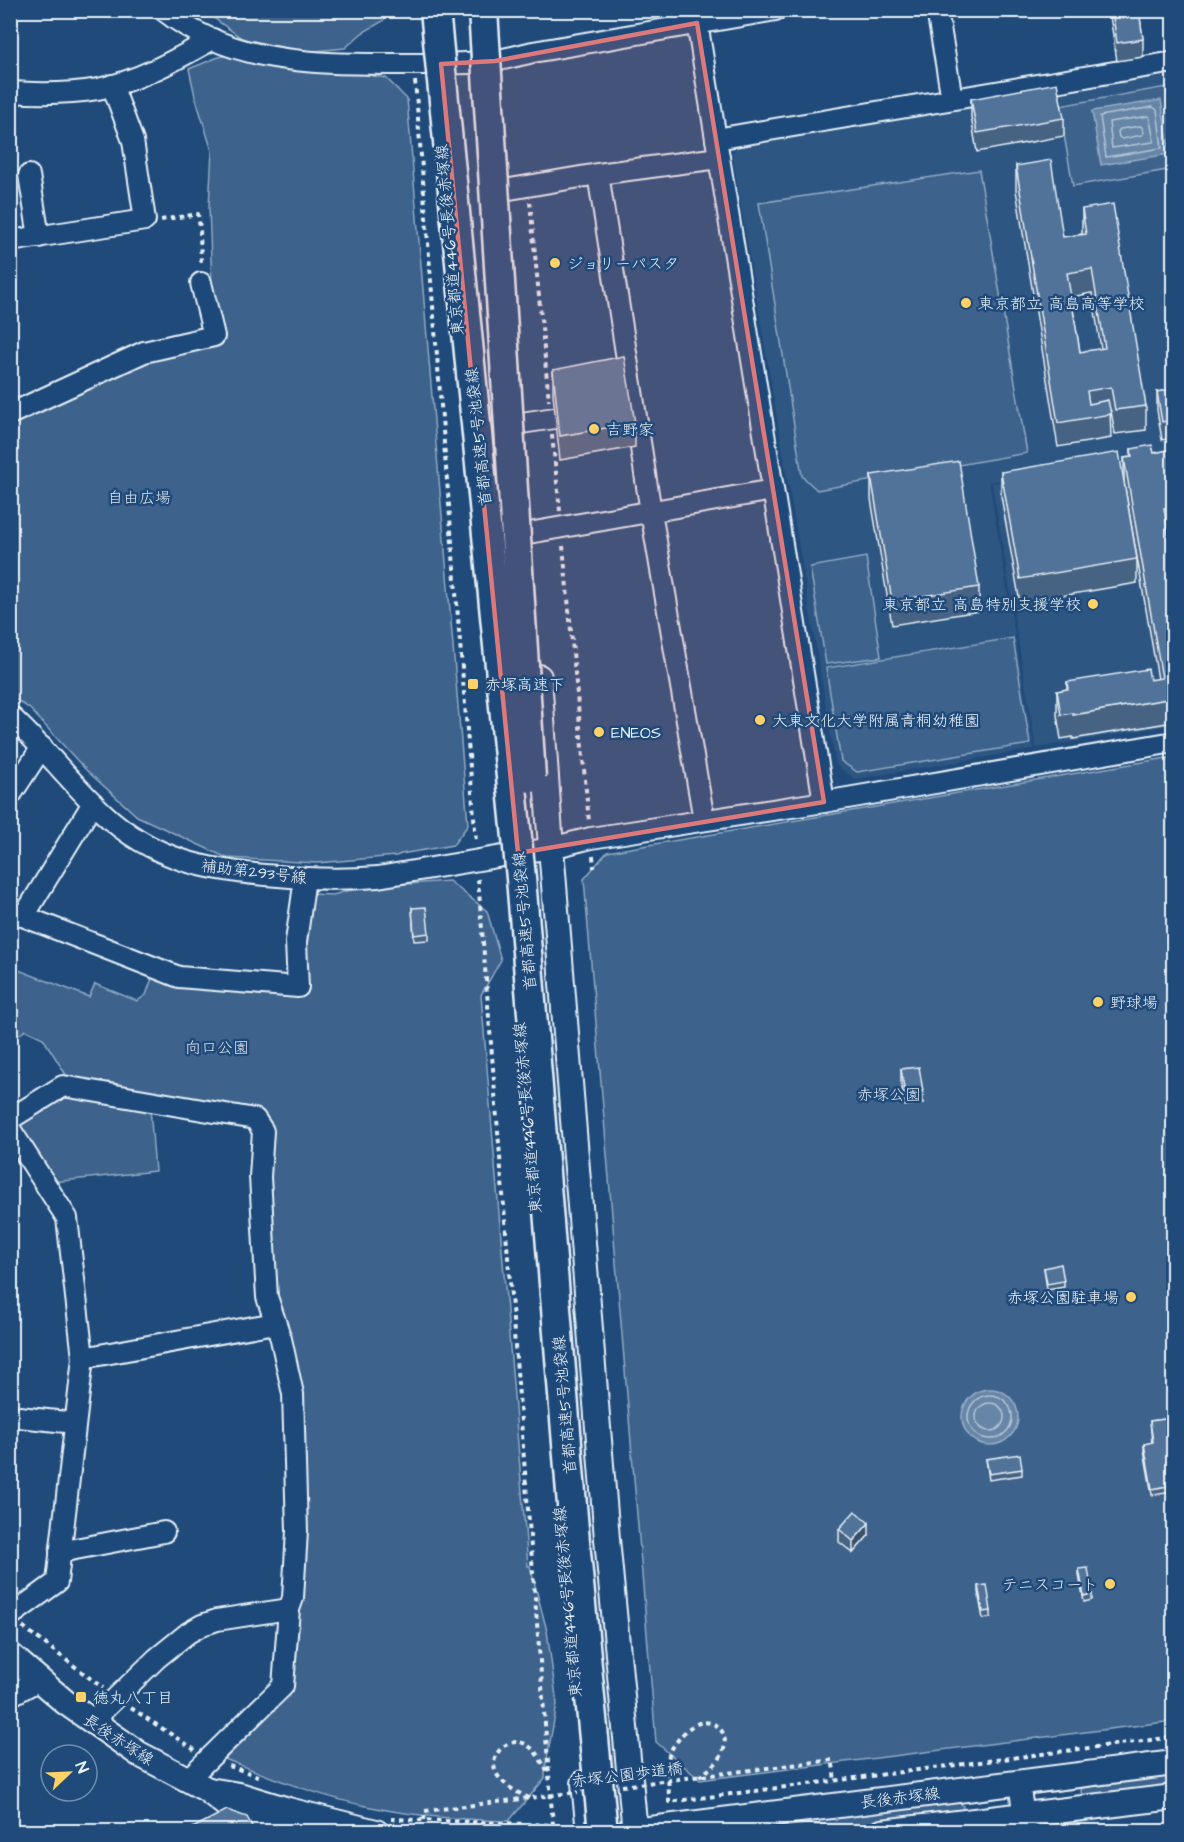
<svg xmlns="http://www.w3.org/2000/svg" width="1184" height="1842" font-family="'Architects Daughter','Klee One',sans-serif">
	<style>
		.built { fill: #2e5683 }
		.green { fill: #3c628c; stroke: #92aac2; stroke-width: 1.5 }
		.water { fill: #6685a7; stroke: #9ab0c7; stroke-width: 1.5 }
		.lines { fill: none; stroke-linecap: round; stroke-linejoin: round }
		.shore { stroke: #b4c6d8; stroke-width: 1.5 }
		.minor-casing { stroke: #e8f1f8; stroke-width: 24 }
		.major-casing { stroke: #e8f1f8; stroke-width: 28 }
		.path { stroke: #e8f1f8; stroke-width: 4; stroke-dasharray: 4.5 4.5; stroke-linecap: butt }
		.minor { stroke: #1f4a7a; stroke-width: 20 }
		.major { stroke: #1f4a7a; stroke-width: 24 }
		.highway-bridge-casing { stroke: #e8f1f8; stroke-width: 33; stroke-linecap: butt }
		.path-bridge { stroke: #e8f1f8; stroke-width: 4; stroke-dasharray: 4.5 4.5; stroke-linecap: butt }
		.highway-bridge { stroke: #1f4a7a; stroke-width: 28 }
		.wall { fill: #466384; stroke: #e8f1f8; stroke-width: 1.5; fill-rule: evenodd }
		.shaded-wall { fill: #39506b; stroke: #e8f1f8; stroke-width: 1.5 }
		.building { fill: #517399; stroke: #e8f1f8; stroke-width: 1.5; fill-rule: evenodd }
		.marked { fill: #dd787b; fill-opacity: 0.2; stroke: #dd787b; stroke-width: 4.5; stroke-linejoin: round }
		.poi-dot { fill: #ffd166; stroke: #1f4a7a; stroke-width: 2 }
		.labels { text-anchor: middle; stroke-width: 5; stroke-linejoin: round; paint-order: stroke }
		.street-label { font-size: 16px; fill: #e8f1f8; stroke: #1f4a7a }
		.poi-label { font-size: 16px; fill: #e8f1f8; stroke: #1f4a7a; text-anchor: start }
		.park-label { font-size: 16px; fill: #d7e3ed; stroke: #1f4a7a }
	</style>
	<rect width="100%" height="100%" fill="#1f4a7a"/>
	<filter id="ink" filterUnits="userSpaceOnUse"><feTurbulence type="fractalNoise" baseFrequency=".0167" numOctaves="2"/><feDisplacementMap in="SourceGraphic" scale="12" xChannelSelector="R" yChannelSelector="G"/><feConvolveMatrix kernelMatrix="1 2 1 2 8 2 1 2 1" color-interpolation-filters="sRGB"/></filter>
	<g filter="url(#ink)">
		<g class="built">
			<path d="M1172 73 1173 452 989 482 1034 749 855 779 836 765 732 153 739 145Z"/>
			<path d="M1173 454V725L1036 748 992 483Z"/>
		</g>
		<g class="green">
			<path d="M204 11H387L383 21 362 33 345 48 305 52 243 39Z"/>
			<path d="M230 54 283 69 355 73 386 78 407 99 468 825 453 845 401 854 396 856 317 863 227 858 137 816 86 770 30 709 11 696 10 422 159 355 225 340 212 286 209 207 212 151 195 96 189 69 216 58Z"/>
			<path d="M1166 87 1173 131V169L1073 186 1059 106Z"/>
			<path d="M979 170 1027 453 817 490 802 476 759 203Z"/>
			<path d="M866 557 881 657 826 664 810 567Z"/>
			<path d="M1013 638 1030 744 857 772 841 761 826 668Z"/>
			<path d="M1173 757V1721L700 1780 656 1742 584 879 607 852Z"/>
			<path d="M449 881 487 911 501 960 481 995 528 1566H530L547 1631 557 1704 545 1769V1778L509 1821C466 1820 423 1817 381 1809 325 1799 272 1778 220 1757L275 1704 294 1619 300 1609 305 1524 274 1297 270 1178 272 1130 68 1078 43 1038 26 1030 11 1040V967L89 997 95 984 137 1001 146 995 153 975 267 993 307 994 305 946 312 894 333 895 346 891 380 886Z"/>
			<path d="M71 1095 150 1108 155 1171 53 1182 20 1130 22 1121 64 1096Z"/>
			<path d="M1173 1774V1787L1084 1797 1081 1792 1082 1786Z"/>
			<path d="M959 1801 963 1806 962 1811 959 1813 849 1827 807 1824 740 1831 701 1832Z"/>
		</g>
		<g class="water">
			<path d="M1161 100 1170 154 1101 165 1092 111Z"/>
			<circle cx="990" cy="1417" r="28"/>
		</g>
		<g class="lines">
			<g class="shore">
				<path d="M1153 107 1157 110 1162 148 1106 157 1100 116Z"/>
				<path d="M1149 116 1154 140 1153 142 1112 148 1109 122Z"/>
				<path d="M1141 126 1144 132 1142 135 1122 139 1119 137 1118 132 1120 129Z"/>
				<circle cx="990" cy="1417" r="22"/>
				<circle cx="990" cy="1417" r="14"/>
			</g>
			<g class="minor-casing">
				<g id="minor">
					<path d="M163 10C228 62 309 64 387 64 422 64 458 65 493 61 506 59 520 55 533 52L776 10"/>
					<path d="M695 10 824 802"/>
					<path d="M937 10 952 99"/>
					<path d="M10 92C40 94 69 94 98 89 139 81 177 59 213 39"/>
					<path d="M716 139 1174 62"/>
					<path d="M598 174 651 512 704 820"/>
					<path d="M29 175 39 237"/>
					<path d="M504 190 598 174 719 158"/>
					<path d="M10 241 145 220 133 141 112 85"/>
					<path d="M10 414 144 352 214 336 201 283"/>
					<path d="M521 423 555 418"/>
					<path d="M529 533 773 490"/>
					<path d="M10 716C43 746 70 782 102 812 154 861 209 871 278 876 311 879 344 880 378 877L551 848 591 838 824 802 1174 742"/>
					<path d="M10 796 42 747"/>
					<path d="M10 911 179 977 298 987 296 942 305 878"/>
					<path d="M24 916 93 803"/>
					<path d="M10 1119 63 1086 255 1119 263 1131 260 1177 267 1297 281 1339 293 1394 297 1531 293 1598 289 1609 283 1686 187 1780"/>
					<path d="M10 1129 67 1218 83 1358 57 1582 10 1616"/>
					<path d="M83 1358 275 1323"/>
					<path d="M10 1416 75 1423"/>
					<path d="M60 1552 164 1532"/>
					<path d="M10 1696 39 1680"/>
					<path d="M91 1722 157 1658 188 1633 202 1625 217 1620 289 1609"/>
					<path d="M1019 1782 1026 1832"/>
				</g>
			</g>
			<g class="major-casing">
				<g id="major">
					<path d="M539 677 551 848 607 1539 635 1832"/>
					<path d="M10 1655 65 1702 139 1754 206 1789 234 1811 287 1832"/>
					<path d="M584 1783 589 1832"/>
					<path d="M209 1790 239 1795 288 1810 376 1832"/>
					<path d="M626 1832 1174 1763"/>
					<path d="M882 1832 1174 1797"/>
				</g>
			</g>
			<g class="path">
				<path d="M415 81 476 842"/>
				<path d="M530 202 549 401"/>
				<path d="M161 220 198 214 200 228 201 265"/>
				<path d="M552 435 560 511"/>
				<path d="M563 546 589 822"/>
				<path d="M593 856 594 868"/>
				<path d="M23 1627 103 1688"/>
				<path d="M131 1708 195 1750"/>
				<path d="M833 1764 835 1782"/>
				<path d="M229 1766 261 1777"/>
				<path d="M699 1777C706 1771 715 1766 720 1758 737 1730 706 1707 682 1735 678 1740 671 1748 669 1755 667 1768 669 1788 669 1802L1174 1737"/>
				<path d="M529 1798C518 1793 505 1786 498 1776 484 1756 511 1731 530 1747 538 1753 543 1765 549 1774"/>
				<path d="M391 1819 553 1825 478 879"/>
				<path d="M424 1820 425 1811"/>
			</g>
			<use href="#minor" class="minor"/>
			<use href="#major" class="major"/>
			<g class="highway-bridge-casing">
				<g id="highway-bridge">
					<path d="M435 10 521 878 575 1542 603 1832"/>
					<path d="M483 10 531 778"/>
				</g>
			</g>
			<g class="path-bridge">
				<path d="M622 1786 832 1760"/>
				<path d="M425 1811 578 1792"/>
			</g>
			<use href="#highway-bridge" class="highway-bridge"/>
		</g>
		<g class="wall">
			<path d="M1109 10H1139L1143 39V57L1117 61Z"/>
			<path d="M971 99 1064 118V136L977 152 971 117Z"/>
			<path d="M1016 166 1063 237 1082 234V209L1146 406V430L1115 434 1111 411H1110L1111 438 1058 447 1016 190ZM1092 293 1101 349 1080 352 1071 297Z"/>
			<path d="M553 370 635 423V447L560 460 553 394Z"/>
			<path d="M1173 389V438L1162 440 1157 410V392Z"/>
			<path d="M1131 449 1173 457V531L1168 532 1173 565V722L1073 739V737L1061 739 1057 715V691L1067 689V682L1150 680 1158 679 1124 482V458L1131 457Z"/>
			<path d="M1001 472 1137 559V583L1020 603 1001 496Z"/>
			<path d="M871 475 979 587V611L892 625 871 499Z"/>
			<path d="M412 908 429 933V940L414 941Z"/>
			<path d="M901 1069 923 1091V1103L905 1106 901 1082Z"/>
			<path d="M1044 1268 1064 1281V1287L1047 1290Z"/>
			<path d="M1173 1418V1492L1152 1495 1144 1450V1444L1152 1443 1150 1421Z"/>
			<path d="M986 1459 1022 1469V1475L989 1480Z"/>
			<path d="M839 1529 869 1535 853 1553 839 1542Z"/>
			<path d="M1079 1569 1092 1594V1600L1084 1602 1079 1575Z"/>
			<path d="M978 1586 991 1611V1617L983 1619 978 1592Z"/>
		</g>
		<path class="shaded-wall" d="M869 1523V1535L853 1553V1541Z"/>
		<g class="building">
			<path d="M1112 10H1139L1143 39 1117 43Z"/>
			<path d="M1057 83 1064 118 977 133 971 99Z"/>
			<path d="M1051 160 1063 237 1086 234 1082 209 1113 204 1146 406 1115 410 1111 387 1087 391 1089 404 1108 400 1111 414 1058 423 1016 166ZM1092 269 1105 348 1080 352 1067 273Z"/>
			<path d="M624 356 635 423 560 436 553 370Z"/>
			<path d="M1173 389V420L1162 422 1157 392Z"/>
			<path d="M1152 445 1154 453 1172 449 1173 457V507L1164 508 1173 565V698L1073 715V713L1061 715 1057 691 1068 689 1067 682 1148 669 1150 680 1162 678 1124 458 1132 457 1131 449Z"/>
			<path d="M1119 452 1137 559 1020 579 1001 472Z"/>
			<path d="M959 461 979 587 892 601 871 475Z"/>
			<path d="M426 907 429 933 414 935 412 908Z"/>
			<path d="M919 1067 923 1091 905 1094 901 1069Z"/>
			<path d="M1061 1264 1064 1281 1047 1284 1044 1268Z"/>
			<path d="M1173 1418V1485L1152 1489 1144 1444 1153 1442 1150 1421Z"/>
			<path d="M1020 1454 1022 1469 989 1474 986 1459Z"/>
			<path d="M855 1511 869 1523 853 1541 839 1529Z"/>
			<path d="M1088 1568 1092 1594 1084 1596 1079 1569Z"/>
			<path d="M987 1585 991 1611 983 1612 978 1586Z"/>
			<path d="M227 1810 247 1817 255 1832H185Z"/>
		</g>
	</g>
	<path class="marked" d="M697 23 824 802 518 853 441 64 495 61Z"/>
	<g class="poi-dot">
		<circle cx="555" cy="263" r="6"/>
		<circle cx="966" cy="303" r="6"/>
		<circle cx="594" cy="429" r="6"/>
		<circle cx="1093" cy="604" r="6"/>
		<rect x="467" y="678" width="12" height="12" rx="3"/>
		<circle cx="760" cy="720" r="6"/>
		<circle cx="599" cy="732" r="6"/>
		<circle cx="1098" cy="1002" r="6"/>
		<circle cx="1131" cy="1297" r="6"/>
		<circle cx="1110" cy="1584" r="6"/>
		<rect x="75" y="1691" width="12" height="12" rx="3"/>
	</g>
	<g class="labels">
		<g class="street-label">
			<text transform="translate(449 240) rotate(-95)" y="6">東京都道446号長後赤塚線</text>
			<text transform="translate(478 437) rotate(-96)" y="6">首都高速5号池袋線</text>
			<text transform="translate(254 871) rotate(7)" y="6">補助第293号線</text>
			<text transform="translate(524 921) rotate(-95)" y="6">首都高速5号池袋線</text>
			<text transform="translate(527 1118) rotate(-95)" y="6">東京都道446号長後赤塚線</text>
			<text transform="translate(564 1405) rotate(-95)" y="6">首都高速5号池袋線</text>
			<text transform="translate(567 1602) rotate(-95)" y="6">東京都道446号長後赤塚線</text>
			<text transform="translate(119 1739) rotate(33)" y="6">長後赤塚線</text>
			<text transform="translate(627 1774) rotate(-7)" y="6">赤塚公園歩道橋</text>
			<text transform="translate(900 1797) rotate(-7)" y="6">長後赤塚線</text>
		</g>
		<g class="poi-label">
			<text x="567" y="269">ジョリーパスタ</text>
			<text x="978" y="309">東京都立 高島高等学校</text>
			<text x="606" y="435">吉野家</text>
			<text x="1081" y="610" text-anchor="end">東京都立 高島特別支援学校</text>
			<text x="485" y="690">赤塚高速下</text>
			<text x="772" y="726">大東文化大学附属青桐幼稚園</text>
			<text x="611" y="738">ENEOS</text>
			<text x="1110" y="1008">野球場</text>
			<text x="1119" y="1303" text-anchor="end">赤塚公園駐車場</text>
			<text x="1098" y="1590" text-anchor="end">テニスコート</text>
			<text x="93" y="1703">徳丸八丁目</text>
		</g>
		<g class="park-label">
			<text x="139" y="503">自由広場</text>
			<text x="217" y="1053">向口公園</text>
			<text x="889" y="1100">赤塚公園</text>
		</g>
	</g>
	<rect width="1184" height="1842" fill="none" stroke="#1f4a7a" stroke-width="36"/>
	<rect x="18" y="18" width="1148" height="1806" fill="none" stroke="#e8f1f8" stroke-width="2" filter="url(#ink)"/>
	<g transform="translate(69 1773) rotate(67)"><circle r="28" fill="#1f4a7a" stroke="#6f8dac" stroke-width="1.5"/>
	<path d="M0-4.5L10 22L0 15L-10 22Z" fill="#ffd166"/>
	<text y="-9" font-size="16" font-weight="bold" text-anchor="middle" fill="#e8f1f8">N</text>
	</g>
</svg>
